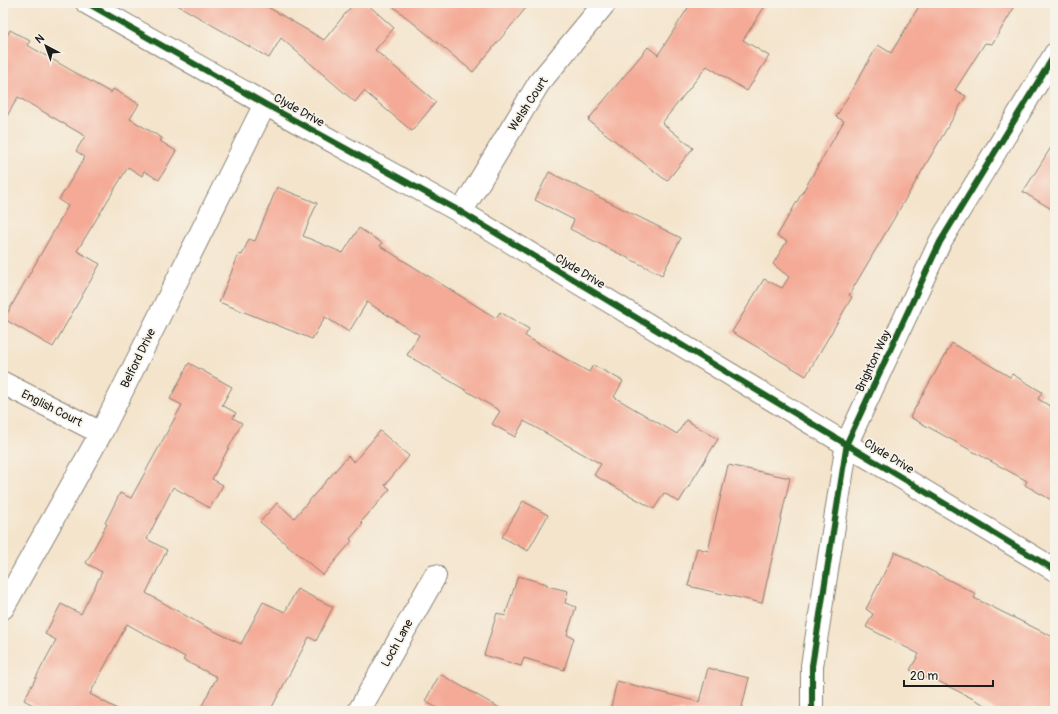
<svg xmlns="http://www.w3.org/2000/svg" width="1058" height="714" font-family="Pangolin,sans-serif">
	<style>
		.building { fill: #f4aa96 }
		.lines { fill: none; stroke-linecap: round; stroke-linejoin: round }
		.minor-casing { stroke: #888074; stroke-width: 24 }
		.minor { stroke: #fff; stroke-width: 22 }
		.cycleway-casing { stroke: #f7f3e8; stroke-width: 8 }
		.cycleway { stroke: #1b5e20; stroke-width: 6 }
		.labels { text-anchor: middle; stroke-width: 3.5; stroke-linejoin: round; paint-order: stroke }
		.street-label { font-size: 12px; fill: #1c1c1c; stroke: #f7f3e8 }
	</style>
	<rect width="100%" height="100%" fill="#f7f3e8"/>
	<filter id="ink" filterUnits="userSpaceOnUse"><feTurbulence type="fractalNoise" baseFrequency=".025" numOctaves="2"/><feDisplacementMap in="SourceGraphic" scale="8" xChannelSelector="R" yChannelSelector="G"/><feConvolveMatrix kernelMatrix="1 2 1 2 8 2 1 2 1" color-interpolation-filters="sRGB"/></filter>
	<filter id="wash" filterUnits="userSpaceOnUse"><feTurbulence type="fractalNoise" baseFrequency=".012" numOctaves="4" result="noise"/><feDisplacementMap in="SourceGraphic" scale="16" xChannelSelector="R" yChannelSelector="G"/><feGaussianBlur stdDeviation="0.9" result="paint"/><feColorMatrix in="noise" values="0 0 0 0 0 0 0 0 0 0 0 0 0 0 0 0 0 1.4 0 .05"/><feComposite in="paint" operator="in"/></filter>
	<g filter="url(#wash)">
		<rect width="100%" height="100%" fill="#f4e4cc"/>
		<g id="blocks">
			<g class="building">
				<path d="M174 3H261L324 40 354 3H366L394 28 375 50 436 102 412 131 364 91 355 102 281 38 269 58Z"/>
				<path d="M389 3H530L473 72Z"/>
				<path d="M691 3H767L743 40 769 56 747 91 707 66 662 123 693 148 667 181 588 120 648 47 658 55Z"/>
				<path d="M921 3H1017L992 44 985 43 955 90 966 96 849 295 852 297 806 376 732 332 764 279 782 288 789 277 773 264 787 241 777 236 844 121 836 117 878 45 891 53Z"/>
				<path d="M10 30 30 41 27 45 111 93 113 89 139 104 130 119 162 138 160 141 176 151 159 180 144 171 142 176 128 167 77 251 100 264 53 347 4 319 68 206 59 200 85 157 76 151 85 136 18 97 3 123V31L8 34Z"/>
				<path d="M1055 141V211L1023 192Z"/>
				<path d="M549 172 681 238 662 275 570 229 574 220 535 200Z"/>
				<path d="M277 187 317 203 303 236 343 253 359 228 382 243 380 246 496 318 500 312 529 329 525 336 589 372 593 365 623 381 614 397 677 434 686 420 718 439 679 502 664 493 654 509 594 475 601 464 524 421 515 437 492 424 500 411 407 355 419 335 367 302 349 332 325 317 312 339 219 302 239 254 242 255 249 239 255 241Z"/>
				<path d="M952 343 1010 377 1012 374 1042 392 1038 399 1055 409V502L1025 485 1027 481 910 417Z"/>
				<path d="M189 363 232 387 222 405 236 413 233 418 242 423 212 479 223 485 210 508 173 487 147 539 167 550 146 593 202 625 241 644 263 602 285 612 297 589 333 607 316 641 309 637 270 711H199L217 677 183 660 185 657 127 624 90 694 121 711H44L24 700 56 640 45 634 61 604 81 614 102 572 86 563 107 524 105 523 120 493 131 498 182 405 170 399Z"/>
				<path d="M380 431 409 456 385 485 390 489 361 522 363 524 350 539 352 541 323 575 260 522 277 503 294 518 348 456 354 462Z"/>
				<path d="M728 465 790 478 762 603 688 586 697 548 708 551Z"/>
				<path d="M523 501 548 515 528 551 502 537Z"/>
				<path d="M895 552 976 594 974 598 1055 638V711H997L932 678 931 680 910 670 919 654 866 627 873 614 866 609Z"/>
				<path d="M518 576 547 584V586L568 591 565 603 576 607 567 635 574 638 564 670 524 658 521 666 484 655 497 613 505 616Z"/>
				<path d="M708 668 749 678 741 711H610L617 681 699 702Z"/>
				<path d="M440 674 505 711H442L425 701Z"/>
			</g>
		</g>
	</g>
	<g filter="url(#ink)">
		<use href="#blocks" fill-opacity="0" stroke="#888074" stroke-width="1"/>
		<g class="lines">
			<g class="minor-casing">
				<g id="minor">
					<path d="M87 3 265 104 461 212 1055 570"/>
					<path d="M461 212 539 83 605 3"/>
					<path d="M3 383 101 433"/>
					<path d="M3 608 101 433 265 104"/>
					<path d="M359 711 435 576"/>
					<path d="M812 711V666L847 443 940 242 1055 54"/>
				</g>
			</g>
			<use href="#minor" class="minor"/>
			<g class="cycleway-casing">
				<g id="cycleway">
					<path d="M87 3 265 104 461 212 1055 570"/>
					<path d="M812 711V666L847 443 940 242 1055 54"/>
				</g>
			</g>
			<use href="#cycleway" class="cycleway"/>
		</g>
	</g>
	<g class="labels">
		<g class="street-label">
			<text transform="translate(528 104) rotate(-57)" y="4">Welsh Court</text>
			<text transform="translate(299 110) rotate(29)" y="4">Clyde Drive</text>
			<text transform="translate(580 271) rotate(31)" y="4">Clyde Drive</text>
			<text transform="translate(138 358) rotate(-64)" y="4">Belford Drive</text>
			<text transform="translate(873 361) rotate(-65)" y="4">Brighton Way</text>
			<text transform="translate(52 408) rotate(27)" y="4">English Court</text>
			<text transform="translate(889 456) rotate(31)" y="4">Clyde Drive</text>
			<text transform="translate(397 643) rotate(-61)" y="4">Loch Lane</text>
		</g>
	</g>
	<rect width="1058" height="714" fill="none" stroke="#f7f3e8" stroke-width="16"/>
	<g transform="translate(46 46) rotate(319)" stroke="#f7f3e8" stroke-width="3" paint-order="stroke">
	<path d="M0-3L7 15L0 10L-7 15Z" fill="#1c1c1c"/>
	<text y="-6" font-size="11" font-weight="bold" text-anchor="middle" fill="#1c1c1c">N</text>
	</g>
	<path d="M904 680v6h89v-6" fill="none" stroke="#1c1c1c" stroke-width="2"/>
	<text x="910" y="680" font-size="12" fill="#1c1c1c" stroke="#f7f3e8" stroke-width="3" paint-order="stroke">20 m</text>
</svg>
